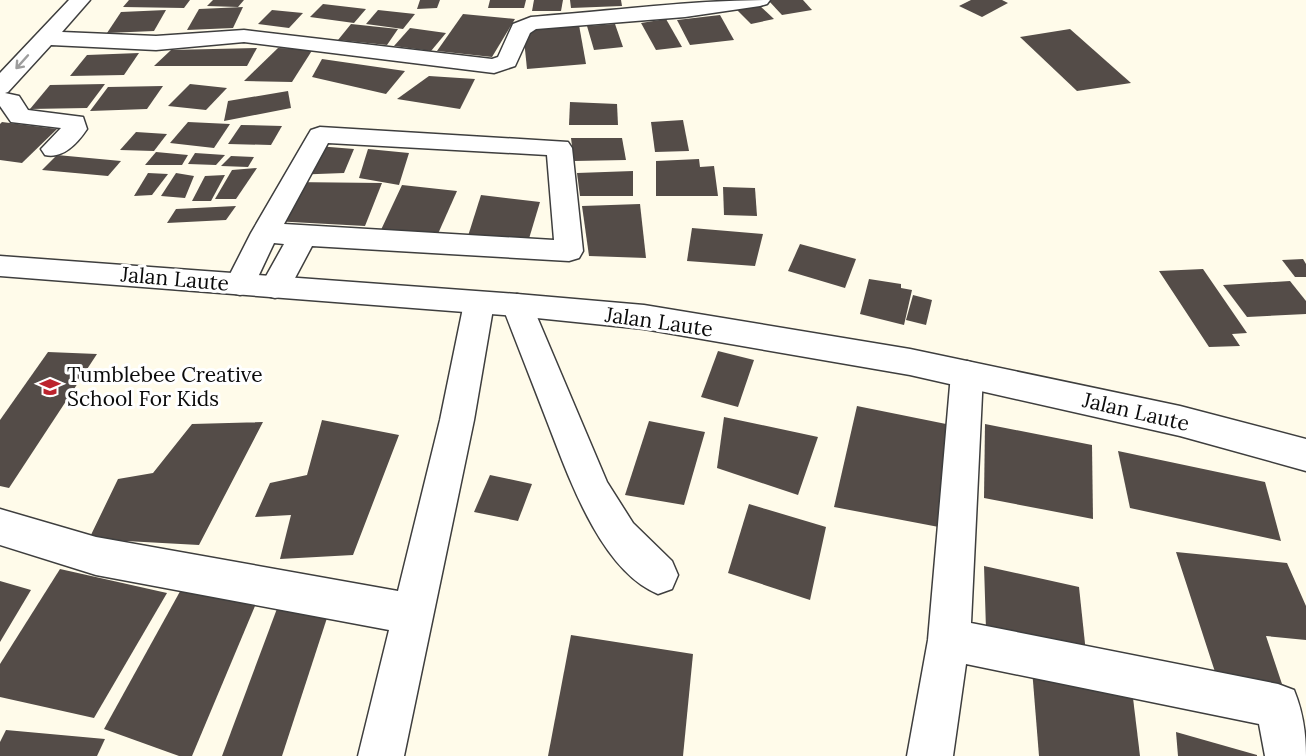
<svg xmlns="http://www.w3.org/2000/svg" width="1306" height="756" font-family="Lora,serif">
	<style>
		.building { fill: #544c48 }
		.lines { fill: none; stroke-linecap: round; stroke-linejoin: round }
		.minor-casing { stroke: #3e3e3e; stroke-width: 3 }
		.tertiary-casing { stroke: #3e3e3e; stroke-width: 3 }
		.minor { fill: #fff; fill-rule: evenodd }
		.tertiary { fill: #fff; fill-rule: evenodd }
		.oneway { stroke: #9d9d9d }
		.labels { text-anchor: middle; stroke-width: 6; stroke-linejoin: round; paint-order: stroke }
		.street-label { font-size: 21px; fill: #0b0b0b; stroke: #fff }
		.poi-label { font-size: 21px; fill: #0b0b0b; stroke: #fff; text-anchor: start }
	</style>
	<rect width="100%" height="100%" fill="#fffbea"/>
	<g class="building">
		<path d="M129 0H190L184 8 123 7Z"/>
		<path d="M213 0H244L238 7 207 6Z"/>
		<path d="M420 0H440L437 8 417 9Z"/>
		<path d="M490 0H526L524 8H488Z"/>
		<path d="M534 0H563L561 11H532Z"/>
		<path d="M570 0H621L622 6 571 8Z"/>
		<path d="M768 0H803L812 10 782 15Z"/>
		<path d="M971 0H1002L1008 3 982 17 959 6Z"/>
		<path d="M323 4 366 9 354 23 310 17Z"/>
		<path d="M758 4 774 19 751 24 736 9Z"/>
		<path d="M243 7 233 28 187 30 199 9Z"/>
		<path d="M166 10 154 31 107 33 121 12Z"/>
		<path d="M272 10 303 13 289 28 258 24Z"/>
		<path d="M378 10 415 14 403 29 366 24Z"/>
		<path d="M463 14 515 19 492 57 437 51Z"/>
		<path d="M720 15 734 40 690 45 677 20Z"/>
		<path d="M666 19 682 47 656 50 641 23Z"/>
		<path d="M351 24 398 29 387 45 338 40Z"/>
		<path d="M615 24 623 47 594 50 587 26Z"/>
		<path d="M579 25 586 64 527 69 523 30Z"/>
		<path d="M410 28 446 33 431 51 394 46Z"/>
		<path d="M1070 29 1131 83 1077 91 1020 37Z"/>
		<path d="M257 48 247 66H154L171 50Z"/>
		<path d="M278 48 313 49 292 82 244 81Z"/>
		<path d="M139 53 124 75 70 76 87 55Z"/>
		<path d="M322 59 405 71 386 94 312 77Z"/>
		<path d="M429 76 475 79 460 109 397 99Z"/>
		<path d="M105 84 87 108 30 109 50 85Z"/>
		<path d="M190 84 227 88 206 110 168 106Z"/>
		<path d="M163 86 147 109 90 111 108 87Z"/>
		<path d="M288 91 291 108 224 121 228 101Z"/>
		<path d="M570 102 617 104 618 125H569Z"/>
		<path d="M683 120 689 151 655 152 651 122Z"/>
		<path d="M2 122 57 129 22 163 0 160V124Z"/>
		<path d="M188 122 230 124 214 148 170 143Z"/>
		<path d="M241 125 282 126 271 145 228 144Z"/>
		<path d="M136 132 167 134 154 151 120 150Z"/>
		<path d="M571 138H622L626 160 574 161Z"/>
		<path d="M305 145 354 149 344 173 291 175Z"/>
		<path d="M368 149 409 153 399 185 359 178Z"/>
		<path d="M156 152 188 155 182 165H145Z"/>
		<path d="M195 153 225 155 216 165 188 164Z"/>
		<path d="M57 155 121 161 108 176 42 170Z"/>
		<path d="M231 156 254 157 248 167 221 166Z"/>
		<path d="M699 159 700 167 714 166 718 196H656V161Z"/>
		<path d="M257 168 236 199H215L232 170Z"/>
		<path d="M633 171V196H580L577 173Z"/>
		<path d="M148 173 168 174 152 195 134 196Z"/>
		<path d="M176 173 194 176 185 198 161 196Z"/>
		<path d="M225 175 211 201H192L205 176Z"/>
		<path d="M290 182 382 183 365 226 273 221Z"/>
		<path d="M402 185 457 191 437 236 380 232Z"/>
		<path d="M723 187 755 188 757 216 724 215Z"/>
		<path d="M481 195 540 202 528 242 468 236Z"/>
		<path d="M640 204 646 258 589 256 582 206Z"/>
		<path d="M236 206 226 220 167 223 176 209Z"/>
		<path d="M692 228 763 234 755 266 687 261Z"/>
		<path d="M800 244 856 259 845 288 788 271Z"/>
		<path d="M1303 259 1306 264V277H1295L1282 260Z"/>
		<path d="M1203 269 1247 333 1232 334 1240 346 1209 347 1159 271Z"/>
		<path d="M869 279 901 284V288L912 290 904 325 860 314Z"/>
		<path d="M1290 281 1306 301V314L1247 317 1223 285Z"/>
		<path d="M913 295 932 300 926 325 906 320Z"/>
		<path d="M718 351 754 360 738 407 701 397Z"/>
		<path d="M48 352 97 354 9 488 0 486V420Z"/>
		<path d="M857 406 956 426 944 528 834 507Z"/>
		<path d="M724 417 818 437 798 495 717 468Z"/>
		<path d="M322 420 399 435 353 555 280 559 291 515 255 517 270 483 307 475Z"/>
		<path d="M649 421 705 432 684 505 625 495Z"/>
		<path d="M263 422 199 545 89 539 118 479 153 473 192 424Z"/>
		<path d="M985 424 1092 445 1093 519 984 498Z"/>
		<path d="M1118 451 1265 482 1281 541 1130 508Z"/>
		<path d="M490 475 532 484 518 521 474 512Z"/>
		<path d="M749 504 826 527 810 600 728 573Z"/>
		<path d="M1176 552 1287 563 1306 606V640L1266 636 1282 684 1216 675Z"/>
		<path d="M984 566 1079 587 1086 653 986 630Z"/>
		<path d="M60 569 167 593 94 718 0 697V664Z"/>
		<path d="M0 581 31 590 0 642Z"/>
		<path d="M183 586 255 606 192 756H179L104 729Z"/>
		<path d="M278 606 327 618 282 756H222Z"/>
		<path d="M571 635 693 654 683 756H548Z"/>
		<path d="M1032 669 1133 698 1140 756H1039Z"/>
		<path d="M6 730 105 739 97 756H0V742Z"/>
		<path d="M1176 732 1257 755V756H1178Z"/>
	</g>
	<g class="lines">
		<g class="minor-casing">
			<g id="minor">
				<path d="M69 0H90L62 32 156 36 244 30 492 59 498 57 513 24 531 17C611 11 691 0 770 0L767 4 760 6 685 17 536 29 530 33 515 66 494 73 244 42 156 50 51 45 8 92 5 93 19 96 28 110 83 117 87 129C77 144 63 159 45 155L41 149 61 128 11 122 0 106V73Z"/>
				<path d="M320 127 568 142 572 148 583 251 579 258 569 261 312 246 286 295 275 298 264 295 260 287 284 244 274 243 251 292 240 295 229 292 225 284 251 233 308 135 311 130ZM328 143 547 155 554 240 284 224Z"/>
				<path d="M479 292 490 295 494 303 474 420 404 756H358L389 630 96 575 0 545V509L96 537 398 591 440 420 464 303 468 295Z"/>
				<path d="M517 294 528 297 532 305 607 482 633 523 672 561 678 575 672 589 658 594C599 570 567 472 545 416 531 379 516 342 502 305L506 297Z"/>
				<path d="M967 361 979 365 983 374 971 623 1278 684 1294 690C1303 712 1306 733 1306 756H1265L1259 724 966 664 953 756H907L928 640 951 374 955 365Z"/>
			</g>
		</g>
		<g class="tertiary-casing">
			<path id="tertiary" d="M0 256 517 294 644 305 910 349 1180 406 1306 439V471L1180 436 910 375 644 329 517 316 0 276Z"/>
		</g>
		<use href="#minor" class="minor"/>
		<use href="#tertiary" class="tertiary"/>
	</g>
	<defs><path id="oneway-shaft" d="M-6 0H5M1.5-3L5.5 0L1.5 3" fill="none" stroke-width="1.6" stroke-linecap="round" stroke-linejoin="round" transform="scale(1.5)"/></defs>
	<use class="oneway" href="#oneway-shaft" transform="translate(22 62) rotate(132)"/>
	<defs>
		<g id="school-bare" transform="scale(1.62)"><path d="M0-5L7-2L0 1L-7-2ZM-4 1L0 2.5L4 1V4Q0 6-4 4Z" fill="#bc232d" stroke="#fff" stroke-width="2.5" paint-order="stroke"/></g>
	</defs>
	<g fill-rule="evenodd">
		<use href="#school-bare" x="50" y="387"/>
	</g>
	<g class="labels">
		<g class="street-label">
			<text transform="translate(175 279) rotate(5)" y="7">Jalan Laute</text>
			<text transform="translate(659 322) rotate(8)" y="7">Jalan Laute</text>
			<text transform="translate(1136 412) rotate(13)" y="7">Jalan Laute</text>
		</g>
		<g class="poi-label">
			<text x="67" y="382">Tumblebee Creative<tspan x="67" dy="24">School For Kids</tspan></text>
		</g>
	</g>
</svg>
